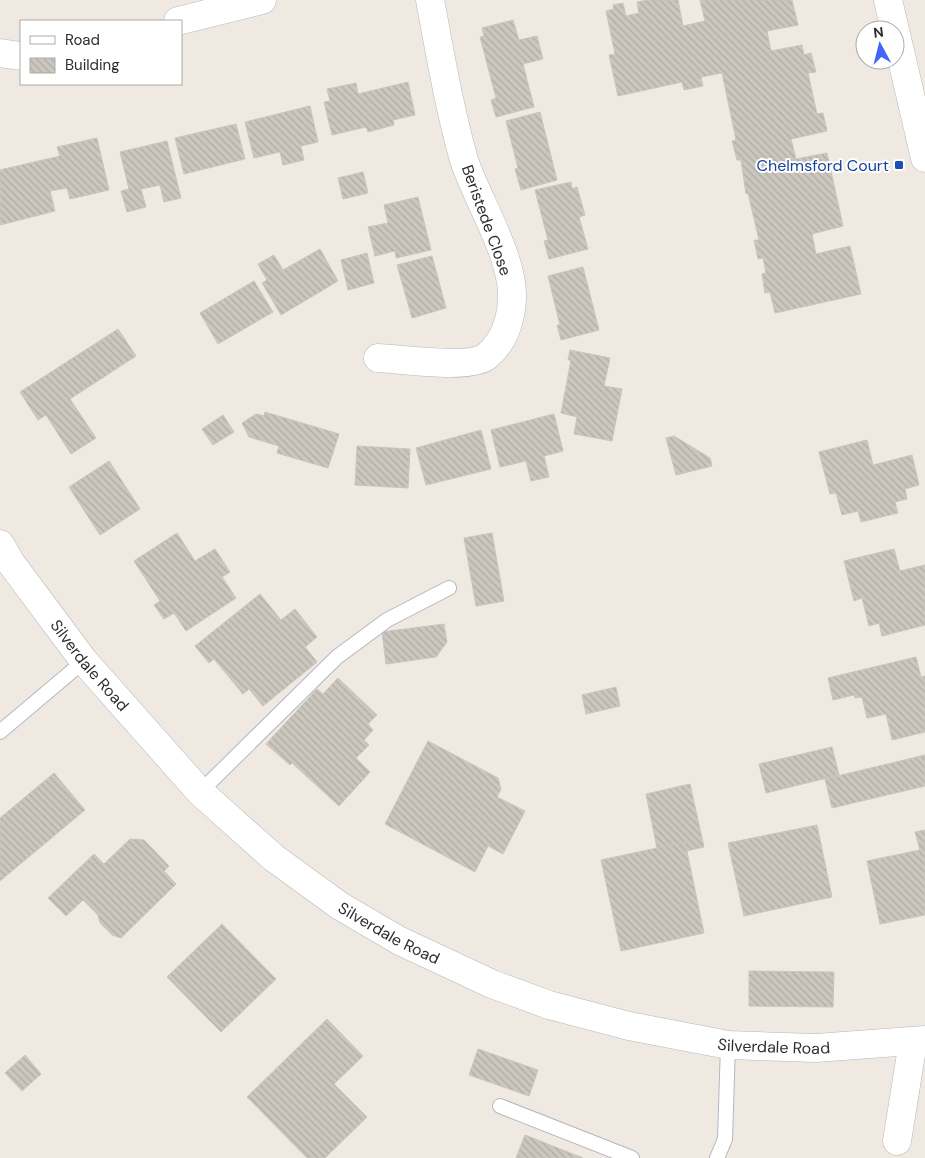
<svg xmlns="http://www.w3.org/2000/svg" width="925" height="1158" font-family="'DM Sans',sans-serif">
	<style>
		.building { fill: url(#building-back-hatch); stroke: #cbc5ba }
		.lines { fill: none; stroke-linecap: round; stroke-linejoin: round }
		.lane-casing { stroke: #b4b7c1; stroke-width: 16 }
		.street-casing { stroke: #b4b7c1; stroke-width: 29 }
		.secondary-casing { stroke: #b4b7c1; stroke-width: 29 }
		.lane { stroke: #fff; stroke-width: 14 }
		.street { stroke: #fff; stroke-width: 28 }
		.secondary { stroke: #fff; stroke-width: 28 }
		.transit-dot { fill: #1a4fb4; stroke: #fff; stroke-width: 2 }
		.labels { text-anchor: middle; stroke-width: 4; stroke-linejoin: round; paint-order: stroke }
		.transit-label { font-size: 16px; fill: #164399; stroke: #fff; text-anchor: end }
		.street-label { font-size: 16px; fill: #2e2e2e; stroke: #fff }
	</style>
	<defs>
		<pattern id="building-back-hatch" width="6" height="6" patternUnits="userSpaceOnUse" patternTransform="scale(1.25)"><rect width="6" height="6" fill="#cbc7bf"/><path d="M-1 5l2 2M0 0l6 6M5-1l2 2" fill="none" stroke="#afaba4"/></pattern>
	</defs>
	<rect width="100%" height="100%" fill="#efe9e1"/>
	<g class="building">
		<path d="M647 0H678L683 26 705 21 700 0H792L798 25 767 31 771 51 802 45 804 55 811 53 816 72 808 73 817 114 823 113 827 131 791 139 796 159 827 153 843 226 812 234 816 254 850 246 861 294 775 313 770 292 765 293 762 274 766 273 763 258 758 259 754 240H759L748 193 746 194 741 160H737L732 141 736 140 722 73 701 77 703 86 684 90 682 82 618 96 609 55 615 54 606 11 614 9 613 5 623 3 626 16 639 13 637 2Z"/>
		<path d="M513 20 519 40 537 36 543 59 523 64 534 107 496 117 491 100 496 98 480 37 484 36 482 28Z"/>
		<path d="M408 82 415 115 393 120 394 125 368 132 366 127 332 135 324 102 330 101 327 89 356 83 358 94Z"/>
		<path d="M310 106 318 142 301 146 304 160 283 165 280 152 254 158 245 122Z"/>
		<path d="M540 112 557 180 521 190 515 169 518 168 506 121Z"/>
		<path d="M236 124 245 159 184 174 175 138Z"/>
		<path d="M97 138 109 190 70 199 67 188 50 191 55 211 0 225V170L60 156 57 147Z"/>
		<path d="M167 141 181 198 164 202 160 185 141 189 146 207 127 212 121 191 129 189 120 152Z"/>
		<path d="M363 172 368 193 343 199 338 178Z"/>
		<path d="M571 182 572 189 577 187 585 215 579 217 588 249 549 259 544 241 548 240 535 190Z"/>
		<path d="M418 197 431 250 396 258 395 251 375 256 368 227 388 223 384 205Z"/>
		<path d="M320 249 338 281 281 315 262 283 267 280 258 264 274 255 283 270Z"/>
		<path d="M367 253 374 283 348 290 341 260Z"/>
		<path d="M432 256 446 308 412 318 397 265Z"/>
		<path d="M583 267 599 330 561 340 557 325H560L548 276Z"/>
		<path d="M254 281 273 312 218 344 200 313Z"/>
		<path d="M118 329 136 356 70 399 96 438 71 454 46 415 38 420 20 392Z"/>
		<path d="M570 350 610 358 604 386 622 389 612 441 574 434 577 417 561 413 571 360H568Z"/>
		<path d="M265 412 339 434 328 468 277 453 279 446 249 437 242 423 256 414 264 416Z"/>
		<path d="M554 414 563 451 544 456 549 477 531 481 526 461 500 467 491 430Z"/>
		<path d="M223 415 234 432 213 445 202 429Z"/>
		<path d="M481 430 491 469 426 485 416 448Z"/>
		<path d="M674 436 710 458 712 466 676 475 666 438Z"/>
		<path d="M867 440 873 465 912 455 919 485 905 489 907 499 895 502 898 513 861 522 858 511 842 515 836 493 830 494 819 452Z"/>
		<path d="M357 446 410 449 408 488 355 485Z"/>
		<path d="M109 461 140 509 100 535 69 487Z"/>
		<path d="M177 533 195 561 215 549 230 572 222 577 236 598 186 631 174 613 164 619 154 605 160 601 134 561Z"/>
		<path d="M492 533 504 601 476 606 464 538Z"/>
		<path d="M894 549 900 571 925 565V625L882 636 879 623 869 626 862 598 854 601 844 561Z"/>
		<path d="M260 594 281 620 295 609 317 637 305 647 317 662 263 706 249 689 243 694 214 659 209 663 195 646Z"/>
		<path d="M444 624 447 642 436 657 386 664 382 632Z"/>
		<path d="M916 657 921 677 925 676V732L892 740 886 714 867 718 862 697 855 698 854 695 833 700 828 678Z"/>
		<path d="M338 678 377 715 368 724 373 730 364 740 369 745 356 758 370 772 339 806 292 763 290 765 266 744 317 689 323 694Z"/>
		<path d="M616 687 620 706 586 714 582 695Z"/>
		<path d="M428 741 498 778 501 789 497 797 525 811 503 854 488 846 475 872 385 824Z"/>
		<path d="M832 747 839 775 766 793 759 764Z"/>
		<path d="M925 755V786L832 808 825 779Z"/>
		<path d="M54 773 85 810 0 881V818Z"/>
		<path d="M690 784 704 847 687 851 685 842 657 848 646 794Z"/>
		<path d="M817 825 832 897 744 916 728 843Z"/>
		<path d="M925 830V915L880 924 867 861 920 850 915 832Z"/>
		<path d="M130 839 144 840 169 866 164 871 176 884 121 938 112 935 100 923 98 915 83 900 66 916 48 898 94 854 104 864Z"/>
		<path d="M685 842 704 933 621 951 601 860Z"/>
		<path d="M222 924 276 979 221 1032 167 977Z"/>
		<path d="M749 971 834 972 833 1007 749 1006Z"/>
		<path d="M327 1019 363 1056 334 1084 367 1117 325 1158H307L247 1097Z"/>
		<path d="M478 1049 538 1070 529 1096 469 1075Z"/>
		<path d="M25 1055 41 1074 22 1091 5 1073Z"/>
		<path d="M525 1135 583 1158H516Z"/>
	</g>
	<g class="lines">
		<g class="lane-casing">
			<g id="lane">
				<path d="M0 732 84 661"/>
				<path d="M200 792 337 657 387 620 449 588"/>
				<path d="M500 1106 632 1158"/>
				<path d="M717 1158 725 1139 728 1045"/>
			</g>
		</g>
		<g class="street-casing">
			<g id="street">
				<path d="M888 0 925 158"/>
				<path d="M378 358C402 359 469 370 487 356 504 342 511 320 512 299 514 257 477 200 464 160 449 107 440 53 430 0"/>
				<path id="s1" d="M0 544 11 563 84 661 200 792 274 858 340 906 400 941 492 984 549 1005 629 1026 728 1045 816 1048 925 1040"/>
				<path d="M897 1141 913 1042"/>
			</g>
		</g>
		<g class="secondary-casing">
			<g id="secondary">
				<path d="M178 21 262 0"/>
				<path d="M0 53 21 56"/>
			</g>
		</g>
		<use href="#lane" class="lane"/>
		<use href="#street" class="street"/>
		<use href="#secondary" class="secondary"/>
	</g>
	<rect class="transit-dot" x="894" y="160" width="10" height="10" rx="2.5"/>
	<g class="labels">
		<g class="transit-label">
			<text x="889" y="171">Chelmsford Court</text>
		</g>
		<g class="street-label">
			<text transform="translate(487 220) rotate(70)" y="6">Beristede Close</text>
			<text dy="6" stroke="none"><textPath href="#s1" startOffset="151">Silverdale Road</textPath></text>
			<text dy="6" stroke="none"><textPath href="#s1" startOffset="556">Silverdale Road</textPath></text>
			<text dy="6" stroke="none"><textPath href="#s1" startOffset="961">Silverdale Road</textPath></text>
		</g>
	</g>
	<rect x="20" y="20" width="162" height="65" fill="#ffffff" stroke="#ababab"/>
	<rect x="30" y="36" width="25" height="8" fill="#ffffff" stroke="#ababab"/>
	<text x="65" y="45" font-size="15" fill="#2e2e2e">Road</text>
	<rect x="30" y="58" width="25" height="15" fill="url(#building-back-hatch)" stroke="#ababab"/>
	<text x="65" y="70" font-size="15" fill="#2e2e2e">Building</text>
	<g transform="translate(880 45) rotate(353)"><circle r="24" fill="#ffffff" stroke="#ababab"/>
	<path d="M0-4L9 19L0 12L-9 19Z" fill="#4264fb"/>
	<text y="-8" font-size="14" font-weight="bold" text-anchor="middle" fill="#2e2e2e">N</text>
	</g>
</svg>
